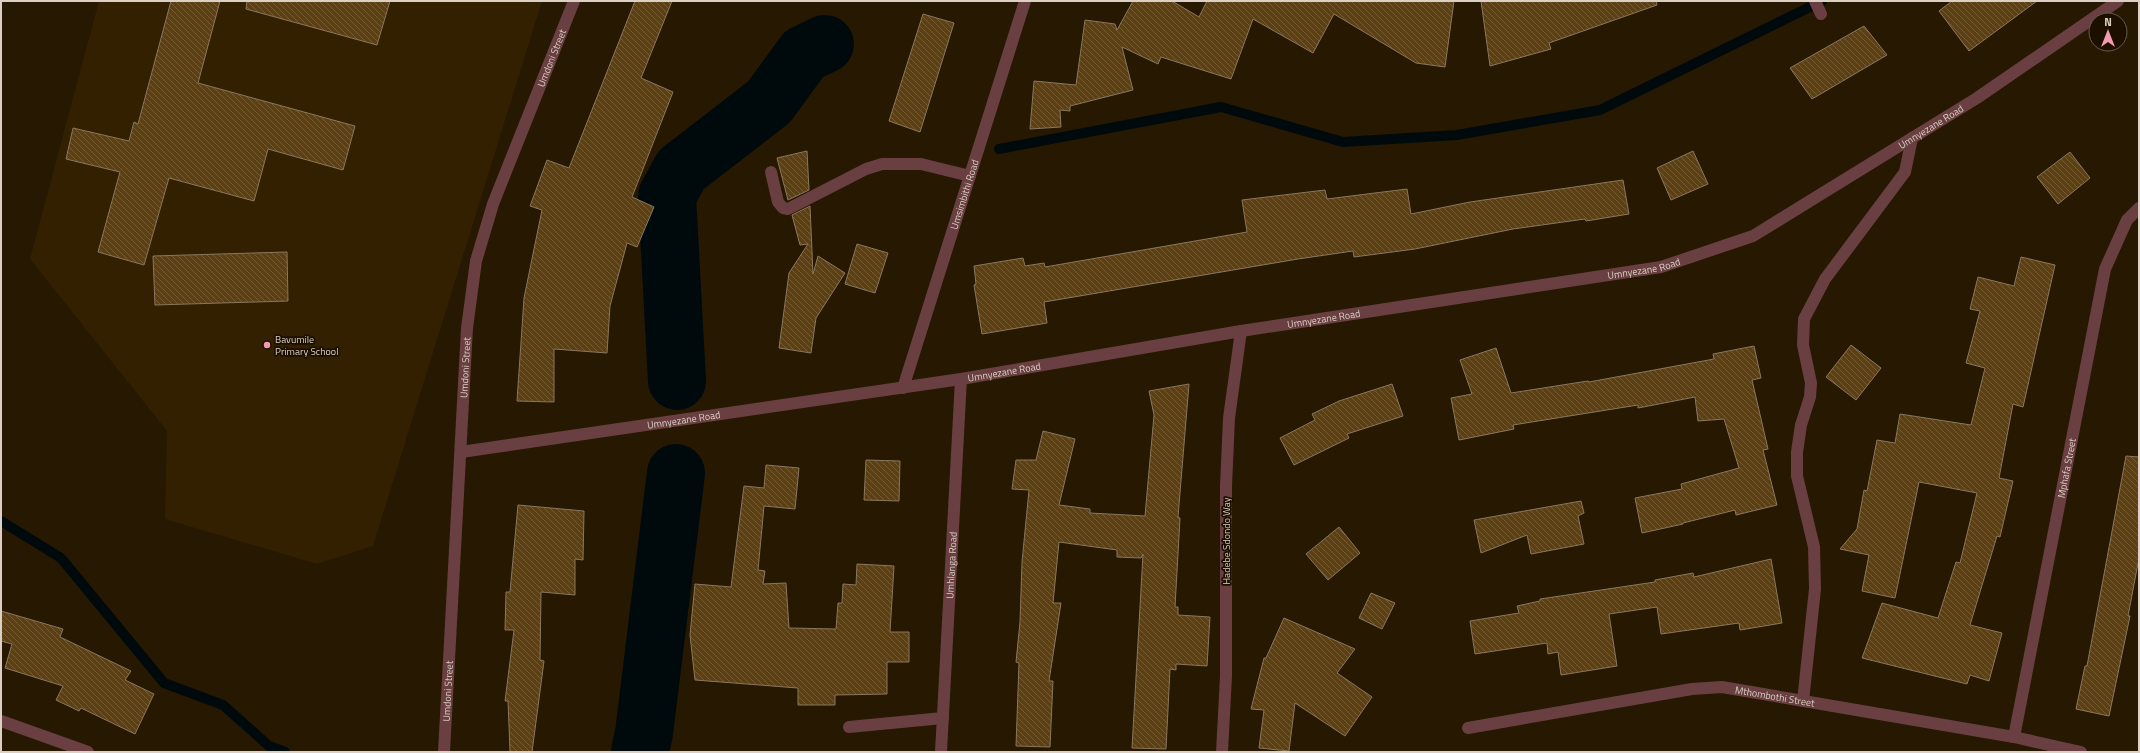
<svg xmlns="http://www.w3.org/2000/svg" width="2140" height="753" font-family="'Titillium Web',sans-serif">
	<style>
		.built { fill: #332001 }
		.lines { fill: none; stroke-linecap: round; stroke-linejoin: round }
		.stream { stroke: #000a0c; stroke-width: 10 }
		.river { stroke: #000a0c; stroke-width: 58 }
		.building { fill: url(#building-back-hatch); stroke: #8a775e }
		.service { stroke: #693f42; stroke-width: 12 }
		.minor { stroke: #693f42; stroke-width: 12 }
		.poi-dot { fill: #f29aae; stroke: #1d0f00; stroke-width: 1.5 }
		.labels { text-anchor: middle; stroke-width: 3.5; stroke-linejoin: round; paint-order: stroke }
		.street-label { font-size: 10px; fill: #dbd0c3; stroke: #1d0f00 }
		.poi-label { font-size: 10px; fill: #dbd0c3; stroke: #1d0f00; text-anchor: start }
	</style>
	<defs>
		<pattern id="building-back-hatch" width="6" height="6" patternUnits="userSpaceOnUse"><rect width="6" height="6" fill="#5c4013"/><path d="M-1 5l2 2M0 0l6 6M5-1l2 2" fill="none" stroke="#735b34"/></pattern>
	</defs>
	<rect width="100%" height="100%" fill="#271802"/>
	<path class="built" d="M99 1H542L373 546 317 564 165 519 167 431 30 259Z"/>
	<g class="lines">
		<g class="stream">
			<path d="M999 149 1221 107 1343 142 1457 135 1600 110 1822 1"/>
			<path d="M1 521 61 558 164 683 223 705 269 746 285 752"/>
		</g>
		<g class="river">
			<path d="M677 381 667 196 681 170 769 102 804 54 825 44"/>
			<path d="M640 752 644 733 676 473"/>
		</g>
	</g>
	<g class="building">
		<path d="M171 1H220L198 83 355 126 343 170 268 149 254 201 169 178 144 265 98 252 120 172 66 159 73 128 129 141 134 122 138 124Z"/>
		<path d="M247 1H390L377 45 246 9Z"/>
		<path d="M635 1H672L641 78 673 92 632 197 654 207 637 247 627 243 610 306 607 353 554 349V402L517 401 524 298 542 210 530 206 547 160 569 168Z"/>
		<path d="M1133 1H1172L1199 17 1207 1H1454L1445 67 1416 63 1334 14 1313 53 1253 19 1231 79 1161 57 1158 64 1122 47 1133 90 1070 106V111L1060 110 1061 127 1030 129 1034 81 1076 85 1085 20 1115 24 1117 30Z"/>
		<path d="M1481 1H1656L1657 5 1549 43 1551 49 1490 66Z"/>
		<path d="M1952 1H2037L1969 51 1939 11Z"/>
		<path d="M923 14 954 23 920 132 889 121Z"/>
		<path d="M1864 26 1887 55 1812 99 1790 68Z"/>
		<path d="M807 151 809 190 788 200 777 158Z"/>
		<path d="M1693 151 1708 184 1671 200 1657 168Z"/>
		<path d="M2070 152 2090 178 2058 204 2037 177Z"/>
		<path d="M1623 180 1629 214 1586 221 1585 219 1513 229 1415 249 1354 257 1353 251 1298 259 1050 301 1044 302 1047 323 982 334 974 285 976 284 974 266 1023 258 1025 266 1044 263 1045 267 1247 232 1242 200 1325 190 1327 199 1407 189 1411 214 1470 202Z"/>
		<path d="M810 206 813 274 818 256 845 273 816 318 811 353 779 348 789 273 808 244 800 245 792 215Z"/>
		<path d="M857 244 888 253 875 293 845 284Z"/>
		<path d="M287 252 288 301 155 305 153 256Z"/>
		<path d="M2021 257 2055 265 2023 407 2013 404 1999 478 2013 481 2000 537 1997 536 1970 625 2002 633 1989 681 1970 675 1967 684 1862 658 1882 603 1938 618 1956 562 1960 563 1977 493 1919 482 1895 598 1862 591 1869 555 1840 549 1857 529 1864 490 1867 491 1877 440 1895 443 1900 414 1971 425 1985 368 1966 363 1980 311 1970 309 1978 277 2014 286Z"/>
		<path d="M1851 345 1881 368 1856 400 1826 377Z"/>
		<path d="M1754 346 1761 378 1752 380 1768 449 1763 450 1777 505 1736 515 1735 510 1683 523V524L1642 533 1635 498 1682 489 1681 484 1739 468 1724 419 1698 421 1695 397 1638 408V405L1513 425 1514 429 1459 440 1451 398 1472 394 1460 360 1496 348 1511 393 1588 381 1589 382 1714 359 1713 354Z"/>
		<path d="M1189 384 1178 517 1180 518 1175 607H1178V615L1210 617 1207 666 1176 664V670L1170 669 1166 749 1132 748 1143 554 1141 558 1117 557V550L1059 542 1053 603H1061L1049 681H1053L1050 747 1016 746 1019 663 1016 662 1020 622 1022 562 1029 490 1012 489 1016 460H1036L1043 431 1075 439 1059 505 1090 509V513L1145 516 1154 415 1149 391Z"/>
		<path d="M1392 384 1403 416 1347 434 1349 438 1294 465 1280 438 1315 420 1312 414 1339 401Z"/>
		<path d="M2126 456 2139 457V558L2128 616H2130L2109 716 2076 709 2085 666H2087Z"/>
		<path d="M866 460 900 461 899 501 864 500Z"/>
		<path d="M766 465 799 468 795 509 764 506 758 570 765 571 763 584 786 583 789 628 836 629 838 603H842L843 584 856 585 857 564 894 566 890 632H909V662H887V694L835 695V705H798V688L695 680 690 635 695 584 731 587 744 486 764 488Z"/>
		<path d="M1581 501 1584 513 1578 516 1584 544 1531 554 1527 535 1481 553 1474 520Z"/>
		<path d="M518 505 584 511 583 560 575 559V595L541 592 540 660 544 661 532 752H510L508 701H505L514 630H505L506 592H510Z"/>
		<path d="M1339 527 1360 553 1328 580 1306 554Z"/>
		<path d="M1771 559 1782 623 1740 630 1739 623 1661 634 1657 607 1609 614 1617 666 1561 675 1558 652 1548 654 1547 643 1475 654 1470 621 1519 613 1517 606 1540 601V599L1655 582V580L1693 573 1694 577Z"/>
		<path d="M1371 593 1395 603 1382 629 1359 618Z"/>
		<path d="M1 611 63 629 60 637 131 671 125 680 154 694 135 734 81 708 79 711 56 700 63 686 5 668 12 644 1 641Z"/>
		<path d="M1284 618 1355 649 1337 673 1372 697 1345 736 1295 703 1289 751 1259 748 1264 710 1251 709 1264 658H1266Z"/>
	</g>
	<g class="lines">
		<g class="service">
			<path d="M1815 1 1821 14"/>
			<path d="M771 172 778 202 783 208 788 209 866 169 882 164H921L970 176"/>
			<path d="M1803 701 1815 589 1814 547 1797 476V452L1801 425 1810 397 1811 383 1803 345 1804 319 1825 279 1905 172 1912 138"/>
			<path d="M849 727 943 718"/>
		</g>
		<g class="minor">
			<path id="s1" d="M903 388 1025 1"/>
			<path id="s2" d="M461 452 961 379 1241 331 1661 267 1753 236 1977 98 2118 1"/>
			<path d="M1 721 88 752"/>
			<path id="s3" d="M1468 728 1692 689 1722 687 2014 737 2081 752"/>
			<path id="s4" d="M2014 737 2105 269 2127 220 2139 208"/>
			<path id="s5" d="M444 752 467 328 476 261 493 204 574 1"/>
			<path id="s6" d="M941 752 961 379"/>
			<path d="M1222 752 1226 676V486L1229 418 1241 331"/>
		</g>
	</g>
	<circle class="poi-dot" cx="267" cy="345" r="4"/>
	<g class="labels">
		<g class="street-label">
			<text dy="4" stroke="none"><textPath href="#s5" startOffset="709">Umdoni Street</textPath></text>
			<text dy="4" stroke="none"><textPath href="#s2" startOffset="1520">Umnyezane Road</textPath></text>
			<text dy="4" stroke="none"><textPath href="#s1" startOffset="203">Umsimbithi Road</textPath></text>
			<text dy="4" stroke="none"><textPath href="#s2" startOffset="1197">Umnyezane Road</textPath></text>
			<text dy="4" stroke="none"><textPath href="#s2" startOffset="873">Umnyezane Road</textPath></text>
			<text dy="4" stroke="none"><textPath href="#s5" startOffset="385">Umdoni Street</textPath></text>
			<text dy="4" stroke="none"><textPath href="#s2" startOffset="549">Umnyezane Road</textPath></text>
			<text dy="4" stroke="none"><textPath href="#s2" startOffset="225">Umnyezane Road</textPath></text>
			<text dy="4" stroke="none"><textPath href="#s4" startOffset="274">Mphafa Street</textPath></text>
			<text transform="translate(1226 541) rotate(-90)" y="4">Hadebe Sdondo Way</text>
			<text dy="4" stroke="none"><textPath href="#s6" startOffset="187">Umhlanga Road</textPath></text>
			<text dy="4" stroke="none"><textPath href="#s5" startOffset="61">Umdoni Street</textPath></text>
			<text dy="4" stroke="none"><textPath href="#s3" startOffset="311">Mthombothi Street</textPath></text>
		</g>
		<g class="poi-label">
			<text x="275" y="343">Bavumile<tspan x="275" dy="12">Primary School</tspan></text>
		</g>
	</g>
	<rect width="2140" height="753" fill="none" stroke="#dbd0c3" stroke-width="4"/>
	<g transform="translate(2108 32)"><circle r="19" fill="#1d0f00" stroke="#695c4e"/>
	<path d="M0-3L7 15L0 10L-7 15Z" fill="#f29aae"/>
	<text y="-6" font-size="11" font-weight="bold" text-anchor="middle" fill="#dbd0c3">N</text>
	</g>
</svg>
